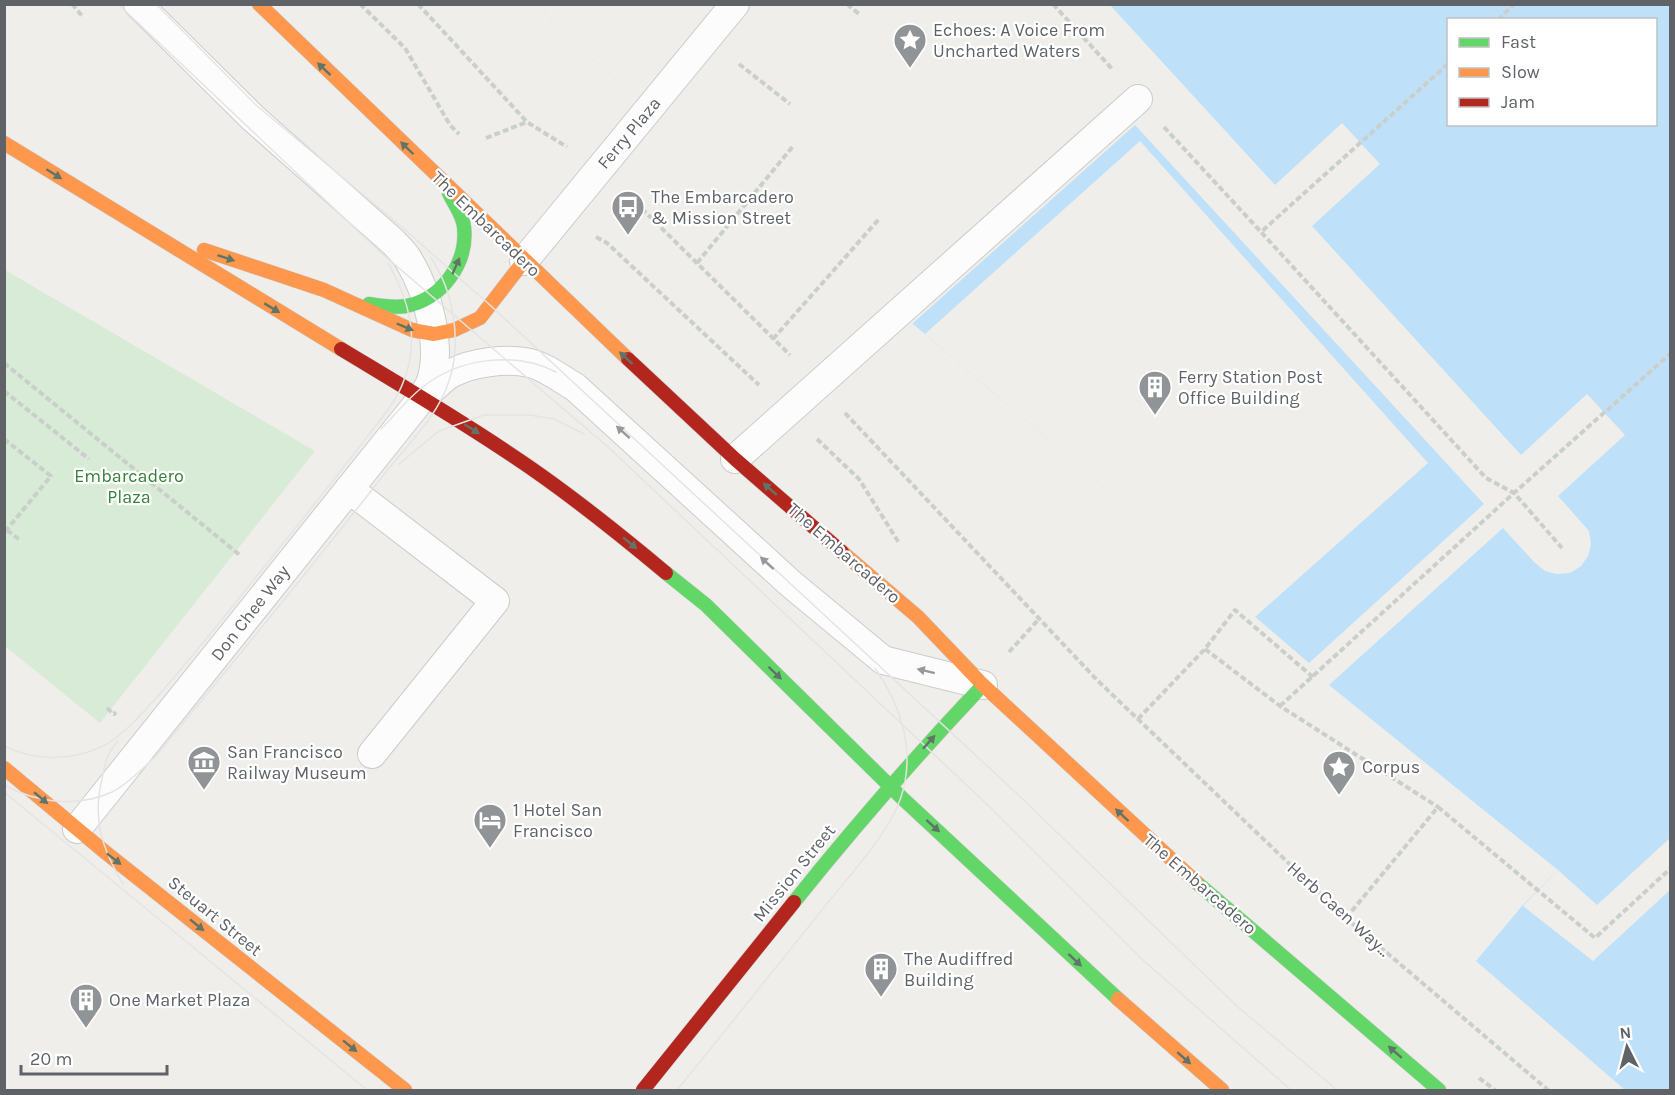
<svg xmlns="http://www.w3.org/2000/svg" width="1675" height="1095" font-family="Karla,sans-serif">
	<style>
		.green { fill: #d8ebd6 }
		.water { fill: #bfe0f9; fill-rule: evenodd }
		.pier { fill: #efeeea }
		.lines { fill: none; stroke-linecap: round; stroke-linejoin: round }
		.lane-casing { stroke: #cbcccc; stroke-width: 30 }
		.fast-casing { stroke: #cacacb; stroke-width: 15 }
		.slow-casing { stroke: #cacacb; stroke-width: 15 }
		.jam-casing { stroke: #cacacb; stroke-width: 15 }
		.path { stroke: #cacfcc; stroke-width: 4; stroke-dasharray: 6 3; stroke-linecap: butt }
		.lane { stroke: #fdfcfc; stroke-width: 28 }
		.fast { stroke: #63d668; stroke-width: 14 }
		.slow { stroke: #ff974d; stroke-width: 14 }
		.jam { stroke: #b3261e; stroke-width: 14 }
		.tram { stroke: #e4e4e4; stroke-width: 1.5 }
		.oneway { fill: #607468 }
		.oneway2 { fill: #96999c }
		.labels { text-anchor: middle; stroke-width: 4.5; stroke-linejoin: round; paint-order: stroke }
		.poi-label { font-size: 18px; fill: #5f6368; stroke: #fff; text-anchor: start }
		.street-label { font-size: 18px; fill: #5f6368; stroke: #fff }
		.park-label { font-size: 18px; fill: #348238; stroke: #fff }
	</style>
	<rect width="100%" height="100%" fill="#efeeea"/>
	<path class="green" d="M5 270 315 451 100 723 5 646Z"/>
	<path class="water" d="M538 5H1670V1090H1625L1476 961 1522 906 1558 870 1329 685 1309 663 925 334 574 44ZM1448 20H1656V124H1448Z"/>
	<g class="pier">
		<path d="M538 5H1110L1275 185 1342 123 1380 164 1312 226 1521 455 1587 394 1625 435 1558 496 1589 531 1591 544 1588 556 1581 566 1570 573 1557 574 1545 571 1535 563 1503 528 1329 685 1309 663 1484 504 1135 125 912 324 574 44Z"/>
		<path d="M1140 141 1428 463 1255 617 925 334Z"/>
		<path d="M1670 838V890L1593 961 1523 906 1558 870 1597 905Z"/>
	</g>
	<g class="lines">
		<g class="lane-casing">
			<g id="lane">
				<path d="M524 261 735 4"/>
				<path d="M424 397C433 389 442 378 452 373 473 362 507 358 530 363 546 367 561 379 575 387L791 584 883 660 983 685"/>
				<path d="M735 459 1138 99"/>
				<path d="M349 489 495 601 372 754"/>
				<path d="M77 829 422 398C425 392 429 387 431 381 442 346 428 292 409 261 405 253 397 246 391 240L253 118 138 4"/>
			</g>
		</g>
		<g class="fast-casing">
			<g id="fast">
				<path d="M369 304C381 306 394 308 406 306 442 299 468 263 464 227 463 215 454 204 449 193"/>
				<path d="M666 573 706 605 901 797 1118 999"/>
				<path d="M1196 882 1439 1090"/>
				<path d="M794 902C854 827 917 755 983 685"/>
			</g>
		</g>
		<g class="slow-casing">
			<g id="slow">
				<path d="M259 4 628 359"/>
				<path d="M4 143 341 349"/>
				<path d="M204 250 324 290 412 330 434 334 454 330 480 318 524 261"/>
				<path d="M842 552 918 617 983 685 1196 882"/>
				<path d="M4 768 105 852 405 1090"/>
				<path d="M1118 999 1222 1090"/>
			</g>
		</g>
		<g class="jam-casing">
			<g id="jam">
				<path d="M341 349C399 384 457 418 513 456 566 491 617 532 666 573"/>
				<path d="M628 359 735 459 842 552"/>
				<path d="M643 1090 794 902"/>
			</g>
		</g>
		<g class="path">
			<path d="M72 4 83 17"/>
			<path d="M360 4 405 48 450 125 459 134"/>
			<path d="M418 4 527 122 567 147"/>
			<path d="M847 4 859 14"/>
			<path d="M1053 4 1113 70"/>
			<path d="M1498 20 1514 4"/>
			<path d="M739 64 790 104"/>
			<path d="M1448 64 1261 232 1486 478 1514 493 1562 548"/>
			<path d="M1164 127 1261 232"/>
			<path d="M486 138 527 122"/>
			<path d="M629 196 790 355"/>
			<path d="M596 237 607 243 759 385"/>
			<path d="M697 263 794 145"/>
			<path d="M773 339 879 219"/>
			<path d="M4 363 241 556"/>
			<path d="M4 391 89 459"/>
			<path d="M845 413 1098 681 1346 918 1548 1090"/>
			<path d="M4 439 51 476 4 533"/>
			<path d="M817 439 859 479 899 543"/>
			<path d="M7 530 21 541"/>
			<path d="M1205 649 1280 706 1438 807"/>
			<path d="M1009 652 1039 619"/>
			<path d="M1280 706 1514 493 1670 354"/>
			<path d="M107 708 114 714 116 712"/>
			<path d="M1138 719 1205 649 1235 610 1314 678"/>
			<path d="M1346 918 1438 807 1595 938 1670 869"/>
			<path d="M1479 1078 1495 1090"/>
		</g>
		<use href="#lane" class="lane"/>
		<use href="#fast" class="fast"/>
		<use href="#slow" class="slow"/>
		<use href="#jam" class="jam"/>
		<g class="tram">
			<path d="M118 4 379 251 608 447 993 810 1144 961 1291 1090"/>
			<path d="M156 4 256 105 403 228 491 306 1011 788 1239 1008 1337 1090"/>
			<path d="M381 429C395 415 408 398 424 386 460 358 515 351 556 372"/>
			<path d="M399 464 439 431 484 415H530L554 419 584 434"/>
			<path d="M118 741C107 753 105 763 102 779 92 820 102 848 123 884"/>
			<path d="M4 746C35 761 70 761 101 747 122 738 149 706 164 689 206 641 245 590 285 541 313 506 340 472 367 437 380 420 397 401 404 380 420 338 409 300 388 263"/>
			<path d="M4 785C37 803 77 808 112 792 128 784 142 769 155 757 232 664 308 572 382 477 404 448 438 417 449 381 462 342 454 292 431 258"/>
			<path d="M4 792 367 1090"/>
			<path d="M677 1090C727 1029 776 967 826 905 850 875 889 833 901 797 916 752 901 705 875 668"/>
		</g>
	</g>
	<defs><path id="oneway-solid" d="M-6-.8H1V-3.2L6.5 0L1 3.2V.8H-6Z" transform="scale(1.5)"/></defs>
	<g class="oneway">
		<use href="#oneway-solid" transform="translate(324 69) rotate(-137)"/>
		<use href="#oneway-solid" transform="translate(407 148) rotate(-136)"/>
		<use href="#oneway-solid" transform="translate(54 174) rotate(32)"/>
		<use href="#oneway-solid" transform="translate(226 258) rotate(18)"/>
		<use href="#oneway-solid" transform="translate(456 266) rotate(-66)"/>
		<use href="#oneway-solid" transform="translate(272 308) rotate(31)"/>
		<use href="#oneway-solid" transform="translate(405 327) rotate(23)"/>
		<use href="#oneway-solid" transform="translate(626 358) rotate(-137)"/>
		<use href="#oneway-solid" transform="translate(472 429) rotate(32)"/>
		<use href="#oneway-solid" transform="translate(770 489) rotate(-139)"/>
		<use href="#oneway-solid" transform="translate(630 543) rotate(39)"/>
		<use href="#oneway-solid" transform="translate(775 673) rotate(44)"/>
		<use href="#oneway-solid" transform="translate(929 742) rotate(-48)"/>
		<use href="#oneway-solid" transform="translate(41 798) rotate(40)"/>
		<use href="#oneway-solid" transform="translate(1122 815) rotate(-137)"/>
		<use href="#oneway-solid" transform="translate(933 826) rotate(42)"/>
		<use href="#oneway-solid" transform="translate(114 859) rotate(38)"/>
		<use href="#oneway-solid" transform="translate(197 925) rotate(39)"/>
		<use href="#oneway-solid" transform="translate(1075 960) rotate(43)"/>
		<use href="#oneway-solid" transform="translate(350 1046) rotate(39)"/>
		<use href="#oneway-solid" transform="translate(1395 1052) rotate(-139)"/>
		<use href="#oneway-solid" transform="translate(1184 1058) rotate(41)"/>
	</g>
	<g class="oneway2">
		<use href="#oneway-solid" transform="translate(623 432) rotate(-138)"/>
		<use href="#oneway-solid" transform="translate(767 563) rotate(-138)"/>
		<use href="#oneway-solid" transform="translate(926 671) rotate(-166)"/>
	</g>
	<defs>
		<g id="sight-pin" transform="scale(1.725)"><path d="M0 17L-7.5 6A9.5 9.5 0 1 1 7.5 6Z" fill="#919496" stroke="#fff"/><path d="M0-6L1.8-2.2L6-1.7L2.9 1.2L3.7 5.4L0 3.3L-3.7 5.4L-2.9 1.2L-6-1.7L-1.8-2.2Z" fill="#fff"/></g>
		<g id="bus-pin" transform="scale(1.725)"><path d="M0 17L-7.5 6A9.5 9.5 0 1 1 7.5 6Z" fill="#919496" stroke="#fff"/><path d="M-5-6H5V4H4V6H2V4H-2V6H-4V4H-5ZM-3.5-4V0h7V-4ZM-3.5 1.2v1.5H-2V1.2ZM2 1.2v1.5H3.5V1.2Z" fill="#fff"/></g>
		<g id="building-pin" transform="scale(1.725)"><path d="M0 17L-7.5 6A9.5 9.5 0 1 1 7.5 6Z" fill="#919496" stroke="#fff"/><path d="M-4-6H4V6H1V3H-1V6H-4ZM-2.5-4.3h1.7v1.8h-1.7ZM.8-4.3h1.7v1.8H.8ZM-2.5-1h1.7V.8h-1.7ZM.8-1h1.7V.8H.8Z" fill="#fff"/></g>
		<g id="museum-pin" transform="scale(1.725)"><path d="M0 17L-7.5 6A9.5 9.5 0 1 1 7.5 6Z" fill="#919496" stroke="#fff"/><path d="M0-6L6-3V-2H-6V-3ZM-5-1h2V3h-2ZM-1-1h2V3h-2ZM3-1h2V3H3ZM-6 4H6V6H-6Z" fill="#fff"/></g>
		<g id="hotel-pin" transform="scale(1.725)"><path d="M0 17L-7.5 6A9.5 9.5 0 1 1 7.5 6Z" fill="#919496" stroke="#fff"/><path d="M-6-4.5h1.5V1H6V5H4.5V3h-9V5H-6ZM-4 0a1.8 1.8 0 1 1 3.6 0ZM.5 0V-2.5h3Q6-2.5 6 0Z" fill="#fff"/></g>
	</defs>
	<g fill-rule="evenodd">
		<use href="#sight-pin" x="910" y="40"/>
		<use href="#bus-pin" x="628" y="207"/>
		<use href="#building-pin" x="1155" y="387"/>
		<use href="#museum-pin" x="204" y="762"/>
		<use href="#sight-pin" x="1339" y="767"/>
		<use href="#hotel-pin" x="490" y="820"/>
		<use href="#building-pin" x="881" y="969"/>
		<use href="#building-pin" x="86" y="1000"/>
	</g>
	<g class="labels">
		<g class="poi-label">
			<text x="933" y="36">Echoes: A Voice From<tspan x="933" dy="21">Uncharted Waters</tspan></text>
			<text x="651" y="203">The Embarcadero<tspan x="651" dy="21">&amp; Mission Street</tspan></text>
			<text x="1178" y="383">Ferry Station Post<tspan x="1178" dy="21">Office Building</tspan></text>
			<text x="227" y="758">San Francisco<tspan x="227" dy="21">Railway Museum</tspan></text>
			<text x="1362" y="773">Corpus</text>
			<text x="513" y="816">1 Hotel San<tspan x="513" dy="21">Francisco</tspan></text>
			<text x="904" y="965">The Audiffred<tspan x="904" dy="21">Building</tspan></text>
			<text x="109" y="1006">One Market Plaza</text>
		</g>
		<g class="street-label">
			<text transform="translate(629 133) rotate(-50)" y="6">Ferry Plaza</text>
			<text transform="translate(486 224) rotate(44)" y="6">The Embarcadero</text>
			<text transform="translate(844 553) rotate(41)" y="6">The Embarcadero</text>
			<text transform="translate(250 613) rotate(-52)" y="6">Don Chee Way</text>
			<text transform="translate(794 873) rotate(-51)" y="6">Mission Street</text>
			<text transform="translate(1200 884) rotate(41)" y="6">The Embarcadero</text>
			<text transform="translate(1339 909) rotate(42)" y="6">Herb Caen Way...</text>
			<text transform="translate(215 916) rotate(39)" y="6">Steuart Street</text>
		</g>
		<g class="park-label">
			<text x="129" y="482">Embarcadero<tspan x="129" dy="21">Plaza</tspan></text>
		</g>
	</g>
	<rect width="1675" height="1095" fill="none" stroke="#5f6368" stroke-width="12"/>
	<rect x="1447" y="18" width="210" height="108" fill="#ffffff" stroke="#bfc1c3" stroke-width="1.5"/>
	<rect x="1459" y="38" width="30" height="9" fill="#63d668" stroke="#bfc1c3" stroke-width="1.5"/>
	<text x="1501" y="48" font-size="18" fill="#5f6368">Fast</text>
	<rect x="1459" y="68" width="30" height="9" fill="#ff974d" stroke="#bfc1c3" stroke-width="1.5"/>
	<text x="1501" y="78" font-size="18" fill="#5f6368">Slow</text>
	<rect x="1459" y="98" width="30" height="9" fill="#b3261e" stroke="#bfc1c3" stroke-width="1.5"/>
	<text x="1501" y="108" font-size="18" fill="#5f6368">Jam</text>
	<g transform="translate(1627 1047) rotate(354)" stroke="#ffffff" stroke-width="4.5" paint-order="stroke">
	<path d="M0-4.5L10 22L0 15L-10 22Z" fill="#5f6368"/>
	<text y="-9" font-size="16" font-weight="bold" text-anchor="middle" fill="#5f6368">N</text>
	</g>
	<path d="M21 1065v9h146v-9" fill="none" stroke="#5f6368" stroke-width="3"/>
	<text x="30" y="1065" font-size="18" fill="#5f6368" stroke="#ffffff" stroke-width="4.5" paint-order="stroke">20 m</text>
</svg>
